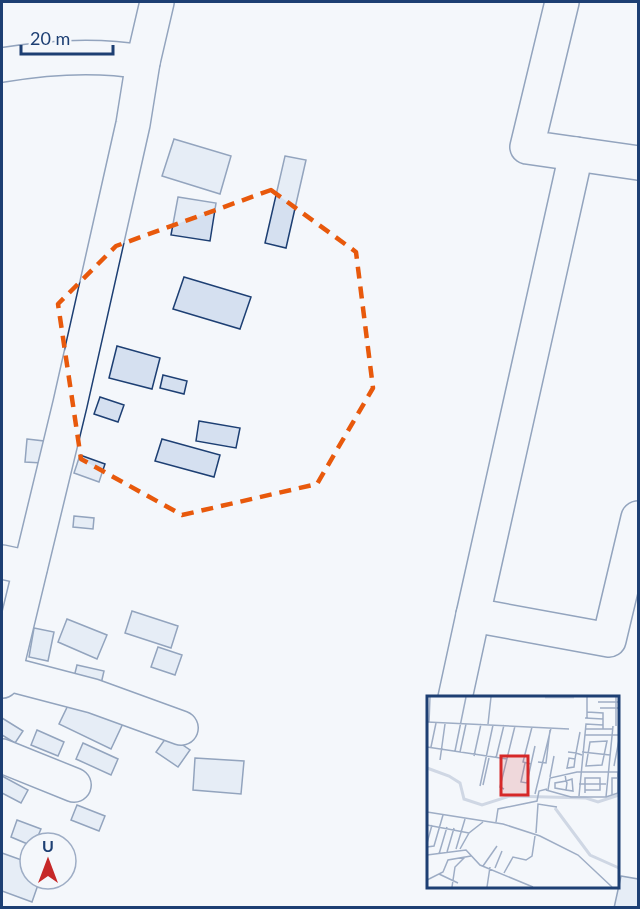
<svg xmlns="http://www.w3.org/2000/svg" width="640" height="909" font-family="Lato,sans-serif">
	<style>
		.building { fill: #d5e0f0; stroke: #1d3f73; stroke-width: 1.5 }
		.lines { fill: none; stroke-linecap: round; stroke-linejoin: round }
		.minor-casing { stroke: #1d3f73; stroke-width: 36 }
		.minor { stroke: #f4f7fb; stroke-width: 33 }
		.marked { fill: none; stroke: #e8590c; stroke-width: 4.5; stroke-dasharray: 12 8; stroke-linejoin: round }
		.inset-river { fill: none; stroke: #cfd7e4; stroke-width: 3 }
		.inset-road { fill: none; stroke: #9eadc5; stroke-width: 1.5 }
		.view { fill: #d62828; fill-opacity: 0.15; stroke: #d62828; stroke-width: 3 }
		.inset-edge { fill: none; stroke: #1d3f73; stroke-width: 3 }
	</style>
	<rect width="100%" height="100%" fill="#f4f7fb"/>
	<g class="building">
		<path d="M174 139 231 156 220 194 162 176Z"/>
		<path d="M285 156 306 160 286 248 265 243Z"/>
		<path d="M178 197 216 203 210 241 171 235Z"/>
		<path d="M184 277 251 297 240 329 173 309Z"/>
		<path d="M117 346 160 358 152 389 109 378Z"/>
		<path d="M163 375 187 381 184 394 160 388Z"/>
		<path d="M100 397 124 405 118 422 94 414Z"/>
		<path d="M199 421 240 428 236 448 196 441Z"/>
		<path d="M27 439 44 441 42 463 25 462Z"/>
		<path d="M162 439 220 455 214 477 155 461Z"/>
		<path d="M80 455 105 464 99 482 74 473Z"/>
		<path d="M74 516 94 518 93 529 73 527Z"/>
		<path d="M132 611 178 626 171 648 125 633Z"/>
		<path d="M67 619 107 635 97 659 58 642Z"/>
		<path d="M34 628 54 632 48 661 29 657Z"/>
		<path d="M158 647 182 655 175 675 151 667Z"/>
		<path d="M77 665 104 671 101 684 74 677Z"/>
		<path d="M73 695 125 719 111 749 59 724Z"/>
		<path d="M2 718 23 731 15 743 2 735Z"/>
		<path d="M37 730 64 742 58 756 31 745Z"/>
		<path d="M168 735 190 750 178 767 156 752Z"/>
		<path d="M83 743 118 759 111 775 76 759Z"/>
		<path d="M195 758 244 761 241 794 193 790Z"/>
		<path d="M2 776 28 790 21 803 2 793Z"/>
		<path d="M77 805 105 816 99 831 71 820Z"/>
		<path d="M17 820 41 829 35 843H30V845L11 837Z"/>
		<path d="M2 853 30 863V879H40L32 902 2 891Z"/>
		<path d="M621 876 638 879V908H614Z"/>
	</g>
	<g class="lines">
		<g class="minor-casing">
			<g id="minor">
				<path d="M562 2 527 147 638 163"/>
				<path d="M2 65C49 57 96 54 143 62"/>
				<path d="M576 154 473 615 609 640 638 518"/>
				<path d="M2 562 30 568"/>
				<path d="M5 673 93 696 181 728"/>
				<path d="M2 681 5 673 70 404 133 124 143 62 157 2"/>
				<path d="M455 698 473 615"/>
				<path d="M2 756 74 785"/>
			</g>
		</g>
		<use href="#minor" class="minor"/>
	</g>
	<path d="M0 0H640V909H0ZM271 190 356 252 373 388 317 484 182 515 81 459 58 304 116 246Z" fill="#f4f7fb" fill-opacity=".55" fill-rule="evenodd"/>
	<path class="marked" d="M271 190 356 252 373 388 317 484 182 515 81 459 58 304 116 246Z"/>
	<g transform="translate(427 696)">
		<rect width="192" height="192" fill="#f4f7fb"/>
		<path class="inset-river" d="M118 1H147M0 72 22 80 33 87 37 103 55 109 83 100 159 102 171 106 192 99M128 112 163 159 192 172"/>
		<path class="inset-road" d="M160 1V22M189 1V30M171 6H192M173 12H192M160 16 176 17V33M158 22 176 23M0 26 142 33M2 27 3 1M61 28 64 1M105 31 96 66 104 68 108 50M159 33H186M158 39H192M180 45 175 69 159 70 163 46ZM0 51 80 63M4 51 9 27M28 55 39 1M33 56 39 28M141 56 149 57 153 36M155 56 183 59M47 60 54 28M69 62 77 29M148 63 142 62 140 72 147 71 148 63 149 57 155 59M13 64 18 28M111 66 119 67 123 34M98 67 94 86 100 87 104 68M187 70 192 44M138 78 139 85 140 87 139 94 146 95 145 83 139 85 128 87V92L139 94M123 81 127 60M152 88H158V82H173V94H158M56 89 62 62M53 90 66 29M77 93 73 91 88 30M119 94 144 101H179L186 30M121 94 123 82 150 76H192M158 97V88H179M108 98 124 32M185 99V82H190M152 100 159 28 176 29M179 101 191 97V76M0 116 76 128 113 140 151 159 185 191M69 126 71 113 110 105 112 95 120 93M0 129 42 137M109 137 111 108 130 111M0 147 5 129M0 151 7 150 16 119M29 153 38 123M33 153 42 137 56 126M20 156 27 132M12 158 20 131M0 159 39 154 53 169 106 191M56 170 70 150M68 172 75 155M77 177 86 161 99 164 105 160 108 140M12 178 31 187M0 184 16 176 21 164 44 160M25 191 28 171 38 161M60 191 63 171"/>
		<path class="view" d="M74 60H101V99H74Z"/>
		<rect width="192" height="192" class="inset-edge"/>
	</g>
	<rect width="640" height="909" fill="none" stroke="#1d3f73" stroke-width="6"/>
	<g transform="translate(48 861)"><circle r="28" fill="#f4f7fb" stroke="#9eadc5" stroke-width="1.5"/>
	<path d="M0-4.5L10 22L0 15L-10 22Z" fill="#c62828"/>
	<text y="-9" font-size="16" font-weight="bold" text-anchor="middle" fill="#1d3f73">U</text>
	</g>
	<path d="M21 45v9h92v-9" fill="none" stroke="#1d3f73" stroke-width="3"/>
	<text x="30" y="45" font-size="18" fill="#1d3f73" stroke="#f4f7fb" stroke-width="4.5" paint-order="stroke">20 m</text>
</svg>
